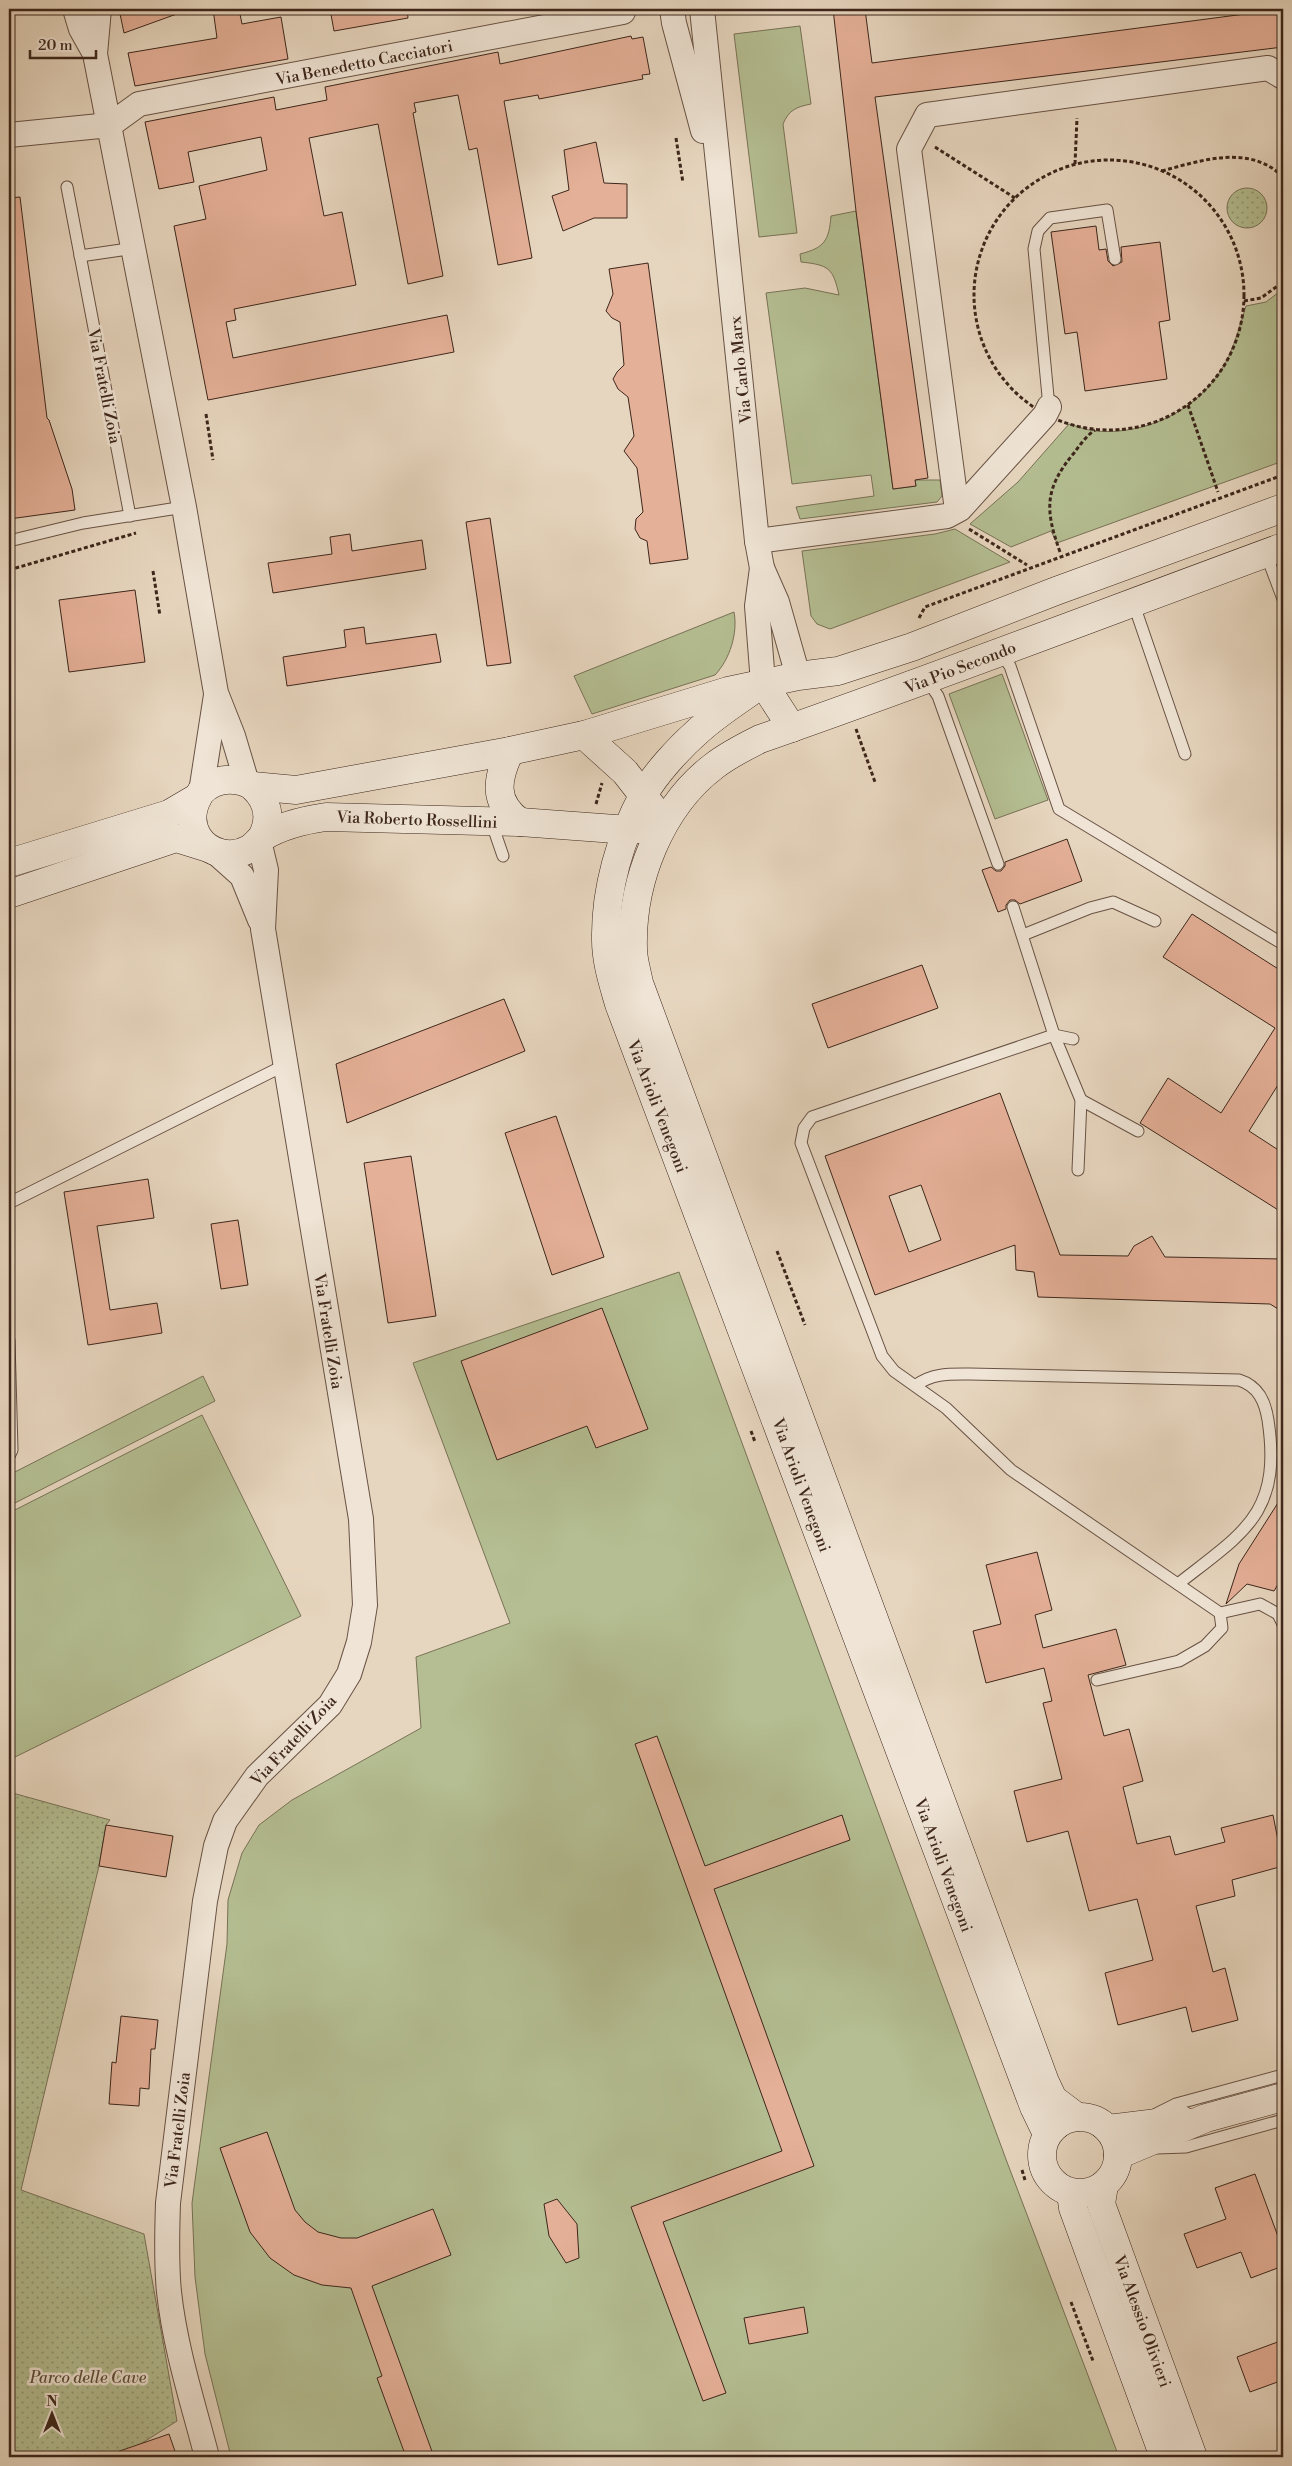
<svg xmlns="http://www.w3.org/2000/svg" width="1292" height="2466" font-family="'Libre Bodoni',serif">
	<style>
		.grass { fill: #b4be92; stroke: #787256 }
		.park { fill: url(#park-dots); stroke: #787256 }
		.building { fill: #e5b098; stroke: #3d261b; fill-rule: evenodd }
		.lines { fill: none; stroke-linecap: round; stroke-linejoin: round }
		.lane-casing { stroke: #685244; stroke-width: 13 }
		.street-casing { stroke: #685244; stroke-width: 26 }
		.secondary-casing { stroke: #3d261b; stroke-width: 29 }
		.path { stroke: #3d261b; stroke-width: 3; stroke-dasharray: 4 2.5; stroke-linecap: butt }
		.lane { stroke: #efe4d5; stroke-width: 11 }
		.street { stroke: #efe4d5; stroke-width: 24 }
		.secondary { stroke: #efe4d5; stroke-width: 28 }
		.labels { text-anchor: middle; stroke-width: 5; stroke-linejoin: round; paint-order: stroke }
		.street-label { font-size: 16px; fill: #3d261b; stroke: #efe4d5 }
		.park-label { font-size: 16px; font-style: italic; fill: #5b4c39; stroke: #efe4d5 }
	</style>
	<defs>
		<pattern id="park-dots" width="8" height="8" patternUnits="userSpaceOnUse" patternTransform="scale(1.25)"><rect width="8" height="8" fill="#b4be92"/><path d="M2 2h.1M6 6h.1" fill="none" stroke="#949a76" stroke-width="1.8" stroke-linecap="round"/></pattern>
	</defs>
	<rect width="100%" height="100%" fill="#e7d6bf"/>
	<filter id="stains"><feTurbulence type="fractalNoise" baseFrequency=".004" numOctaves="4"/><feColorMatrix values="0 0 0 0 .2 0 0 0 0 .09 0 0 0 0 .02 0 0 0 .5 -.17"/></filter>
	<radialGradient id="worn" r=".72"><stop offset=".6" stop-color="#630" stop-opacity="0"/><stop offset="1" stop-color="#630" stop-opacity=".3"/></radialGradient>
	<g class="grass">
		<path d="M800 26 811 104C796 107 789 110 783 124L797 233 759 237 734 34Z"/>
		<path d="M856 211 893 489 916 486 915 480H940L942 496 937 502 800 519 796 507 874 496 871 475 792 484 766 293 805 288 839 295C833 268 829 265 801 262L800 254C824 248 829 241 831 216Z"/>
		<path d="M1283 289V461L1057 543 1051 531 1011 547 970 524 1018 482 1069 424C1077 426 1086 430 1095 431 1149 436 1205 407 1229 356 1236 340 1241 322 1246 306L1266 302Z"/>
		<path d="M955 529 1010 562 830 629 817 624 811 616 802 551 935 534Z"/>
		<path d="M734 612C738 633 730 659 715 675L592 714 574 676Z"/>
		<path d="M1002 674 1048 800 995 819 949 694Z"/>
		<path d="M679 1272 1007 2162 1119 2457H231L205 2354 195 2277 192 2203 227 1944 228 1900 242 1853 259 1825 292 1800 421 1728 416 1657 510 1623 413 1363Z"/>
		<path d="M203 1376 215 1401 9 1506V1475Z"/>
		<path d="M202 1415 301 1616 9 1760V1513Z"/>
	</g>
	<g class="park">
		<circle cx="1247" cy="208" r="20"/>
		<path d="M9 1792 110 1820 106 1825 99 1866 21 2190 144 2234 177 2421 120 2457H9Z"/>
	</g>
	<g class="building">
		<path d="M119 9H185V11L124 33Z"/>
		<path d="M213 9H239L242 24 281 17 288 59 135 86 128 53 217 38Z"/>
		<path d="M330 9H407L408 18 334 31Z"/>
		<path d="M833 9H865L872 63 1283 9V47L875 97 928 478 915 480 916 486 893 489 856 211Z"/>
		<path d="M631 36 632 39 643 37 650 74 642 75 643 79 539 99 538 95 504 101 532 258 498 265 477 148 469 150 458 95 414 103 416 112 413 113 443 276 408 284 378 124 309 138 324 216 342 212 356 285 234 309 236 320 226 322 233 358 447 315 454 352 208 400 174 226 206 219 199 186 267 170 261 137 188 152 194 182 159 189 145 122 274 97 276 110 327 100 325 87 498 52 500 64Z"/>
		<path d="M596 142 604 183 627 184V218H594L563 231 552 196 569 190 564 150Z"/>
		<path d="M20 197 47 418 49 420 72 489 75 510 9 519V198Z"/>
		<path d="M1096 226 1099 250 1106 249 1108 261 1113 266 1122 262 1121 247 1160 242 1170 320 1159 322 1167 379 1085 391 1077 332 1065 334 1051 232Z"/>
		<path d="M648 263 688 559 650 564 647 541 640 538 635 529 636 519 643 512 637 468 624 451 634 436 628 397 618 389 613 379 617 372 624 365 620 322 612 318 606 311 613 294 609 269Z"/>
		<path d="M490 518 511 663 487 666 466 522Z"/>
		<path d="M350 534 352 551 422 540 426 569 273 593 268 563 332 554 330 537Z"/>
		<path d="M135 590 145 662 69 672 59 600Z"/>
		<path d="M364 627 366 644 436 634 441 662 287 686 283 657 346 647 344 630Z"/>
		<path d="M1067 839 1082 881 1020 904 1015 900H1010L1006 905V909L998 912 982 870 991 867 996 871H1001L1005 866V862Z"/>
		<path d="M1192 914 1283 972V1077L1249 1131 1283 1153V1213L1140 1123 1168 1078 1221 1113 1275 1028 1163 957Z"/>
		<path d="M922 965 938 1008 828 1048 812 1004Z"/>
		<path d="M504 999 525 1051 347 1123 336 1064Z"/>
		<path d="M1000 1093 1060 1255 1128 1256 1134 1246 1152 1236 1165 1257 1283 1259V1312L1270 1304 1038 1297 1034 1272 1016 1270 1015 1245 875 1295 825 1156ZM921 1185 941 1240 909 1252 889 1196Z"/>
		<path d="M556 1116 604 1257 552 1275 505 1133Z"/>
		<path d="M411 1156 436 1316 388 1323 364 1163Z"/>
		<path d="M148 1179 154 1218 97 1226 110 1310 157 1303 162 1333 88 1345 64 1192Z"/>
		<path d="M238 1220 248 1285 221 1289 211 1224Z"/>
		<path d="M602 1308 648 1429 596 1448 587 1426 497 1460 461 1361Z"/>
		<path d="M1283 1495V1576L1274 1591 1247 1584 1226 1604 1239 1564Z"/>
		<path d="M1037 1552 1052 1610 1035 1615 1043 1648 1116 1629 1126 1665 1088 1675 1104 1736 1129 1729 1143 1781 1123 1787 1137 1844 1170 1836 1175 1855 1225 1842 1221 1828 1273 1815 1283 1866 1232 1880 1235 1896 1196 1906 1213 1972 1225 1968 1238 2020 1192 2032 1186 2007 1118 2025 1105 1973 1153 1960 1137 1899 1089 1911 1068 1831 1027 1842 1014 1791 1062 1779 1043 1703 1052 1701 1044 1668 986 1683 973 1631 1001 1624 986 1565Z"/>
		<path d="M657 1736 705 1866 842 1815 850 1840 714 1889 814 2166 663 2222 726 2393 703 2401 631 2207 782 2151 635 1744Z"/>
		<path d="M106 1825 173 1836 166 1877 99 1866Z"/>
		<path d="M121 2016 158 2020 155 2049H151L149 2089 140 2088 139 2106 109 2104 112 2062 116 2063Z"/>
		<path d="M267 2132 295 2210 305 2222 318 2232 341 2238H357L433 2209 451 2255 372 2286 434 2457H406L377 2378 382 2376 351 2288 322 2285 294 2275 270 2258 250 2232 220 2148Z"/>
		<path d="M1255 2174 1283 2250V2266L1251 2278 1241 2252 1197 2268 1184 2234 1226 2219 1215 2188Z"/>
		<path d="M557 2199 577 2224 579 2258 566 2263 549 2236 544 2204Z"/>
		<path d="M804 2307 808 2333 749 2344 744 2318Z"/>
		<path d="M1283 2340V2380L1250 2392 1237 2357Z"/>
		<path d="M169 2434 177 2457H111V2454Z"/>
	</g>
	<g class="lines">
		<g class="lane-casing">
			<g id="lane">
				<path d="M67 187 130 516"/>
				<path d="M80 256 135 248"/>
				<path d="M1049 407 1034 249 1038 231 1050 218 1107 210 1115 259"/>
				<path d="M9 541 83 523 184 507"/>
				<path d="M1266 554 1283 599"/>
				<path d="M1133 602 1185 754"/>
				<path d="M1000 652 1010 666 1059 809 1283 944"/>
				<path d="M927 680 938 696 998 864"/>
				<path d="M491 821 503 856"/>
				<path d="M1013 907 1054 1035 812 1117 804 1128 801 1143 882 1356 894 1371 946 1408 1011 1470 1220 1613 1260 1604 1278 1614 1283 1624"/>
				<path d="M1023 935 1090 908 1113 902 1155 921"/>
				<path d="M1054 1035 1081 1100 1078 1170"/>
				<path d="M1054 1035 1073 1039"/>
				<path d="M1081 1100 1138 1131"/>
				<path d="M9 1203 285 1065"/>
				<path d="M9 1340 12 1450 9 1456"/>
				<path d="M916 1385C933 1373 949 1374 969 1374L1239 1380C1258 1386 1265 1401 1268 1420 1282 1514 1244 1532 1178 1584"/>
				<path d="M1097 1680 1179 1661 1205 1646 1222 1628 1220 1613"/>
				<path d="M1156 2114 1176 2104 1283 2075"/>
				<path d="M1157 2148 1186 2147 1283 2120"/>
			</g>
		</g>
		<g class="street-casing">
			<g id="street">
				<path d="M75 9 81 29 95 54"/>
				<path d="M99 9 95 54 184 507 216 693 233 736 247 783 252 786"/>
				<path d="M672 9 674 23 703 131"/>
				<path d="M702 9 757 541 762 568 777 602 798 676"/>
				<path d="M110 125 139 104 623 12"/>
				<path d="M9 135 110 125"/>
				<path d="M957 510 909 149 927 115 1268 68 1283 77"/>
				<path d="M757 541 947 516 960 509 1045 415 1049 407"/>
				<path d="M762 568 757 606 763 683"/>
				<path d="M198 797 201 792 216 695"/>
				<path d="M214 851 242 876 260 920"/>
				<path d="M207 2457C193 2403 175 2348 169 2292 166 2262 167 2233 168 2203L205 1901 216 1846 225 1821 257 1776 330 1705 349 1674 359 1642 365 1605 361 1519 263 929 266 870 259 841"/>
			</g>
		</g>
		<g class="secondary-casing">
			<g id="secondary">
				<path d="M763 683C741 699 716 714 696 733 679 748 655 774 644 794 620 838 605 890 606 940 606 962 613 983 619 1004L1034 2107 1047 2134"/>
				<path d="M763 683 792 728"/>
				<path d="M584 735 625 772 653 808"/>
				<path d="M510 751C497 778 492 802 520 822"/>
				<path d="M252 786 296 790 510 751 584 735 728 691 798 676 838 671 912 647 1056 591 1283 508"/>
				<path d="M252 786C268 800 272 818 262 837"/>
				<path d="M201 792C214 779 230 777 247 783"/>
				<path d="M198 797C191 810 190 824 198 837 209 854 232 859 249 849 255 846 258 840 263 837 282 825 305 820 326 817L520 822 629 830 646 828"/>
				<path d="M9 863 169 814 198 797"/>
				<path d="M9 894 176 838 208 848"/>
				<circle cx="1080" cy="2155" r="38"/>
				<path d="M1077 2117 1053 2099 1045 2082 639 983C637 972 633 960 633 949 631 882 660 807 714 766 728 755 744 747 760 739 935 678 1109 611 1283 547"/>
				<path d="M1108 2129 1182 2120"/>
				<path d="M1118 2155 1206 2118 1283 2097"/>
				<path d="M1104 2185 1101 2204 1193 2457"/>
				<path d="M1071 2193 1073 2208 1164 2457"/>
			</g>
		</g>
		<g class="path">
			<path d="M676 138 683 183"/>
			<path d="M935 147 1015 198"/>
			<circle cx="1109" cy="295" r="135"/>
			<path d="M1075 164 1077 118"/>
			<path d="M1162 171C1202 160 1250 144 1283 177"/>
			<path d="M1244 301 1261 298 1283 282"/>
			<path d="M1188 405 1218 492"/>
			<path d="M206 414 213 460"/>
			<path d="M969 529 1027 565"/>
			<path d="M1060 552C1045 510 1044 489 1074 453 1080 445 1087 435 1095 430"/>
			<path d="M9 570 136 533"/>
			<path d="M153 571 160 616"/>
			<path d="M919 618 925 607 1283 475"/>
			<path d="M856 729 875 782"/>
			<path d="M596 804 602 783"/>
			<path d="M777 1251 805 1325"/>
			<path d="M751 1431 755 1442"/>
			<path d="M1022 2170 1025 2180"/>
			<path d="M1071 2302 1093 2361"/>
		</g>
		<use href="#lane" class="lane"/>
		<use href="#street" class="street"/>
		<use href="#secondary" class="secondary"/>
	</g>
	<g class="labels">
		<g class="street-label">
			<text transform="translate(364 62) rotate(-11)" y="6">Via Benedetto Cacciatori</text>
			<text transform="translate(740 370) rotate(-96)" y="6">Via Carlo Marx</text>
			<text transform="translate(105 386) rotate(79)" y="6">Via Fratelli Zoia</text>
			<text transform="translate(960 667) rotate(-21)" y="6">Via Pio Secondo</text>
			<text transform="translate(417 819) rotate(2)" y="6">Via Roberto Rossellini</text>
			<text transform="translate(658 1106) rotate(69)" y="6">Via Arioli Venegoni</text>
			<text transform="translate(329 1331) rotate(81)" y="6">Via Fratelli Zoia</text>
			<text transform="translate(802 1485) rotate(70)" y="6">Via Arioli Venegoni</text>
			<text transform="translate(293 1740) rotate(-47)" y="6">Via Fratelli Zoia</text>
			<text transform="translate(944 1865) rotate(70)" y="6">Via Arioli Venegoni</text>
			<text transform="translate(177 2130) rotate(-83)" y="6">Via Fratelli Zoia</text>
			<text transform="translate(1143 2321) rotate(70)" y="6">Via Alessio Olivieri</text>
		</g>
		<g class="park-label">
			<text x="88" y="2383">Parco delle Cave</text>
		</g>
	</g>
	<rect width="1292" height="2466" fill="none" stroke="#e7d6bf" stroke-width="30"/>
	<rect x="10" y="10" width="1272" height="2446" fill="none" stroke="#3d261b" stroke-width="2.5"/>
	<rect x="15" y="15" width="1262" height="2436" fill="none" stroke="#3d261b"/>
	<g transform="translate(52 2414)" stroke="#efe4d5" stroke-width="4" paint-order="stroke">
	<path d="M0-4L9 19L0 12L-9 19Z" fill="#3d261b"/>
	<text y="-8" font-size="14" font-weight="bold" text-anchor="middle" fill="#3d261b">N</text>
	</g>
	<path d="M30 50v8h66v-8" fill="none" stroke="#3d261b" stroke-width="2.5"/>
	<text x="38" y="50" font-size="15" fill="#3d261b" stroke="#efe4d5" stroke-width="4" paint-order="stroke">20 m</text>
	<rect width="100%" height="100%" filter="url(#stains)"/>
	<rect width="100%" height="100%" fill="url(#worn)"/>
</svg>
